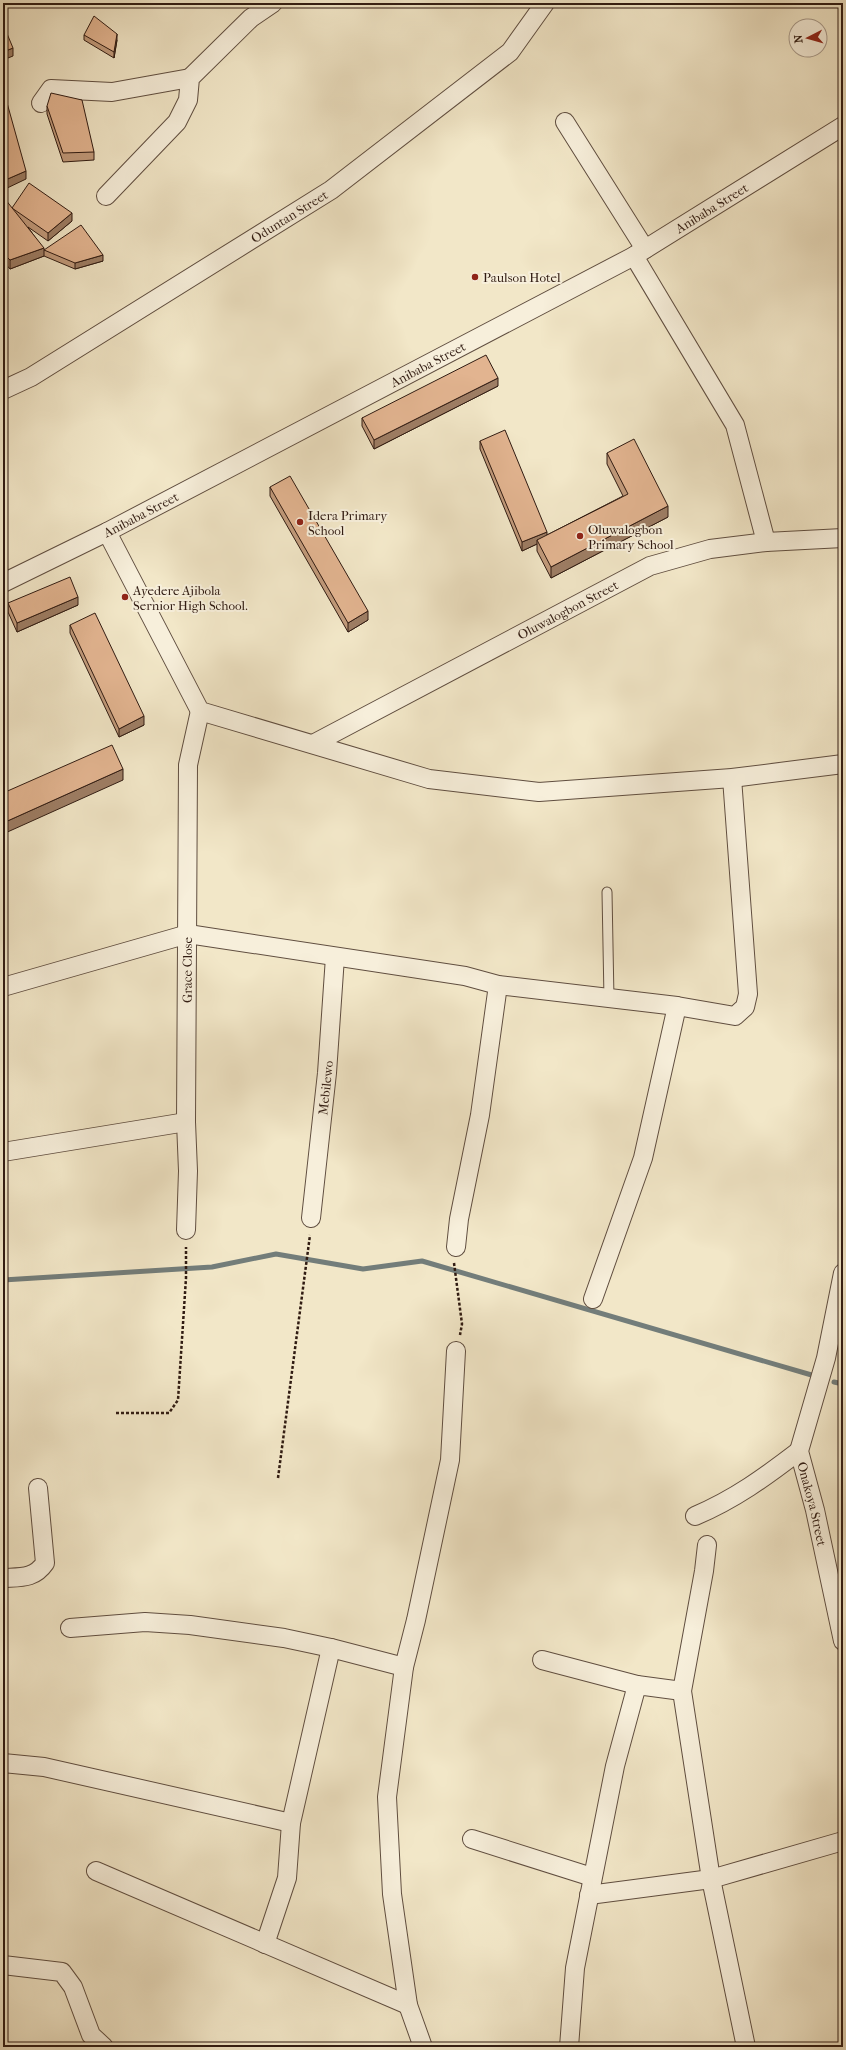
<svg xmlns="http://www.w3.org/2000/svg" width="846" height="2050" font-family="'IM FELL French Canon',serif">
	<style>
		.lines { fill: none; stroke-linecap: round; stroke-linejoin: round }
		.stream { stroke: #737d7a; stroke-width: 5 }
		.service-casing { stroke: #604e40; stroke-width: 11 }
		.minor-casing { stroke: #604e40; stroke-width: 20 }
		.path { stroke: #301b12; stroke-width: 2.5; stroke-dasharray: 3 2; stroke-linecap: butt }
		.service { stroke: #f7efdb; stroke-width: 9 }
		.minor { stroke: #f7efdb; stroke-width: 18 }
		.wall { fill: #c29b7c; stroke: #301b12 }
		.shaded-wall { fill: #9e7e65; stroke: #301b12 }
		.building { fill: #e2b490; stroke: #301b12 }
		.poi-dot { fill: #8f2418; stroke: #f7efdb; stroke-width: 1.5 }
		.labels { text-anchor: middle; stroke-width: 4; stroke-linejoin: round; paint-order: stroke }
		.street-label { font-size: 13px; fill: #301b12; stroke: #f7efdb }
		.poi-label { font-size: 13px; fill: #301b12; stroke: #f7efdb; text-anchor: start }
	</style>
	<rect width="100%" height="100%" fill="#f2e7c8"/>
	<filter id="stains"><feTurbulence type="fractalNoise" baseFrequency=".005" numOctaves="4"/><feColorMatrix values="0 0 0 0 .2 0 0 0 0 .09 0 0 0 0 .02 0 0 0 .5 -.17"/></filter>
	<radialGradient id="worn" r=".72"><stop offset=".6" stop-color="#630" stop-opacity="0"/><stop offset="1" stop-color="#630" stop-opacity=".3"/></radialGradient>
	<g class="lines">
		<g class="stream">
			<path d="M3 1280 212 1267 276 1254 363 1269 422 1261 815 1376"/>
			<path d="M834 1382 843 1384"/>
		</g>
		<g class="service-casing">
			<path id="service" d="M607 892 609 999"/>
		</g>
		<g class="minor-casing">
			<g id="minor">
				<path d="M41 103 51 89 112 92 190 78"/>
				<path d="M565 122 645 249"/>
				<path d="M106 196 177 122 188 100 190 78 251 18 273 3"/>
				<path d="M634 256 735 425 766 542"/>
				<path id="s1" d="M3 390 31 377 331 190 510 52 545 3"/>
				<path d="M107 532 200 711 429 779 539 792 732 778 843 764"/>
				<path id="s2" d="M3 583 107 532 634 256 843 126"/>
				<path id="s3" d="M313 744 650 566 710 549 766 542 843 538"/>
				<path d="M3 987 188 934 465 976 498 985 677 1006 735 1016 745 1007 748 994 732 778"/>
				<path d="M3 1152 186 1122"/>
				<path id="s4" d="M311 1218 327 1073 335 957"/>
				<path id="s5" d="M186 1230 188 1171 186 1122 188 765 200 711"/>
				<path d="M456 1247 459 1219 480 1115 498 985"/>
				<path id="s6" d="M843 1273 826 1358 799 1451 815 1510 843 1641"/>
				<path d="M593 1299 643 1158 677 1006"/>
				<path d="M695 1516C735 1499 765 1477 799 1451"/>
				<path d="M707 1545 704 1571 682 1691 711 1879 746 2047"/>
				<path d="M3 1578C21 1577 34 1579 45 1563L38 1488"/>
				<path d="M70 1628 145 1622 190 1625 284 1638 331 1648 404 1667"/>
				<path d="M542 1660 637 1685"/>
				<path d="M3 1763 44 1767 291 1823"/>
				<path d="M472 1839 592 1877"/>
				<path d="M96 1871 408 2005"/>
				<path d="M589 1895 711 1879 843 1841"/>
				<path d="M265 1944 287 1878 291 1823 331 1648"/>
				<path d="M3 1965 62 1972 73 1987 91 2035 104 2047"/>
				<path d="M423 2047 408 2005 392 1894 387 1797 404 1667 416 1620 450 1460 456 1351"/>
				<path d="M569 2047 575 1968 615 1766 637 1685 682 1691"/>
			</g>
		</g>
		<g class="path">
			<path d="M454 1263 462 1324 460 1335"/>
			<path d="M116 1413H169L178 1400 186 1278V1247"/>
			<path d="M278 1478 310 1235"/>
		</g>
		<use href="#service" class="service"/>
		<use href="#minor" class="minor"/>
	</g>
	<g class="wall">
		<path d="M84 35 117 40 114 58 84 40Z"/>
		<path d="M47 106 94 152V160L63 162 47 114Z"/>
		<path d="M3 200 12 208 72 221 48 241 28 227 44 250 103 261 75 269 44 256 10 269 3 261Z"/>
		<path d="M498 386 374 449 362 426V418Z"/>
		<path d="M480 441 547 535 623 496 607 464V453L668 517 551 578 537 551V544L522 551 480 449Z"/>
		<path d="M270 487 368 620 348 632 270 496Z"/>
		<path d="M8 603 78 605 17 632 8 612Z"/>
		<path d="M70 625 144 725 119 737 70 633Z"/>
	</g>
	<g class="shaded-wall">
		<path d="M117 34V40L114 58V52Z"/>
		<path d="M13 48V56L3 60V52Z"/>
		<path d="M26 171V179L3 190V181Z"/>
		<path d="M72 213V221L48 241V233Z"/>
		<path d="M44 248V256L10 269V260Z"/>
		<path d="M103 255V261L75 269V263Z"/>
		<path d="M498 378V386L374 449V440Z"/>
		<path d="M668 506V517L551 578V567Z"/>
		<path d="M547 532V540H537V544L522 551V542Z"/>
		<path d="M78 597V605L17 632V623Z"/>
		<path d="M368 611V620L348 632V623Z"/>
		<path d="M7 627V638L3 640V629Z"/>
		<path d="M144 716V725L119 737V729Z"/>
		<path d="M123 769V780L3 834V823Z"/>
	</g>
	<g class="building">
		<path d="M94 16 117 34 114 52 84 35Z"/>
		<path d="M3 24 13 48 3 52Z"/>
		<path d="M4 92 26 171 3 181V93Z"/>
		<path d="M51 93 82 100 94 152 63 153 47 106Z"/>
		<path d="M29 183 72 213 48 233 12 208Z"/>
		<path d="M5 199 44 248 10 260 3 253V200Z"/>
		<path d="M81 225 103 255 75 263 44 250Z"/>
		<path d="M486 355 498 378 374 440 362 418Z"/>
		<path d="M505 430 547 532 522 542 480 441Z"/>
		<path d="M634 439 668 506 551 567 537 540 628 494 607 453Z"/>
		<path d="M290 476 368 611 348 623 270 487Z"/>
		<path d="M70 577 78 597 17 623 8 603Z"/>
		<path d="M95 613 144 716 119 729 70 625Z"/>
		<path d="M3 618 7 627 3 629Z"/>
		<path d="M112 745 123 769 3 823V793Z"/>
	</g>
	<g class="poi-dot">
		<circle cx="475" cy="277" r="4"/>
		<circle cx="300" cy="522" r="4"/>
		<circle cx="580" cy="536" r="4"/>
		<circle cx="125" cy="597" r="4"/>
	</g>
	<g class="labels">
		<g class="street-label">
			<text dy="5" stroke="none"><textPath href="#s2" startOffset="802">Anibaba Street</textPath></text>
			<text dy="5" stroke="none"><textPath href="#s1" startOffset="335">Oduntan Street</textPath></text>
			<text dy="5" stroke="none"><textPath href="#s2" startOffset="478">Anibaba Street</textPath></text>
			<text dy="5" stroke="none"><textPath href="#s2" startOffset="154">Anibaba Street</textPath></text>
			<text dy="5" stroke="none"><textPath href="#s3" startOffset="288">Oluwalogbon Street</textPath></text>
			<text dy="5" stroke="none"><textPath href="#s5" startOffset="260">Grace Close</textPath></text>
			<text dy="5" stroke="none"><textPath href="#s4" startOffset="131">Mebilewo</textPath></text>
			<text dy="5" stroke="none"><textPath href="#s6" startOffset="238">Onakoya Street</textPath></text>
		</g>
		<g class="poi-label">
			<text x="483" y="282">Paulson Hotel</text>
			<text x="308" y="520">Idera Primary<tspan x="308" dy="15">School</tspan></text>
			<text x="588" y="534">Oluwalogbon<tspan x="588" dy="15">Primary School</tspan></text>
			<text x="133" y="595">Ayedere Ajibola<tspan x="133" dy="15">Sernior High School.</tspan></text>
		</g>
	</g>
	<rect width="846" height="2050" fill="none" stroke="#f2e7c8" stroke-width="16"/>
	<rect x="4" y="4" width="838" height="2042" fill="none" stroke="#301b12" stroke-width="2"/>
	<rect x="8" y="8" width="830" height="2034" fill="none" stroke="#301b12"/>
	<g transform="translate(808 38) rotate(264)"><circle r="19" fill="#f7efdb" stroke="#a79a8b"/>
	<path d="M0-3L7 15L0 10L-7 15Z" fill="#8f2418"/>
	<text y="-6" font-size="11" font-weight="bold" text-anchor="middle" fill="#301b12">N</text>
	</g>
	<rect width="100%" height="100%" filter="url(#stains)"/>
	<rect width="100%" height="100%" fill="url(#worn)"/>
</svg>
